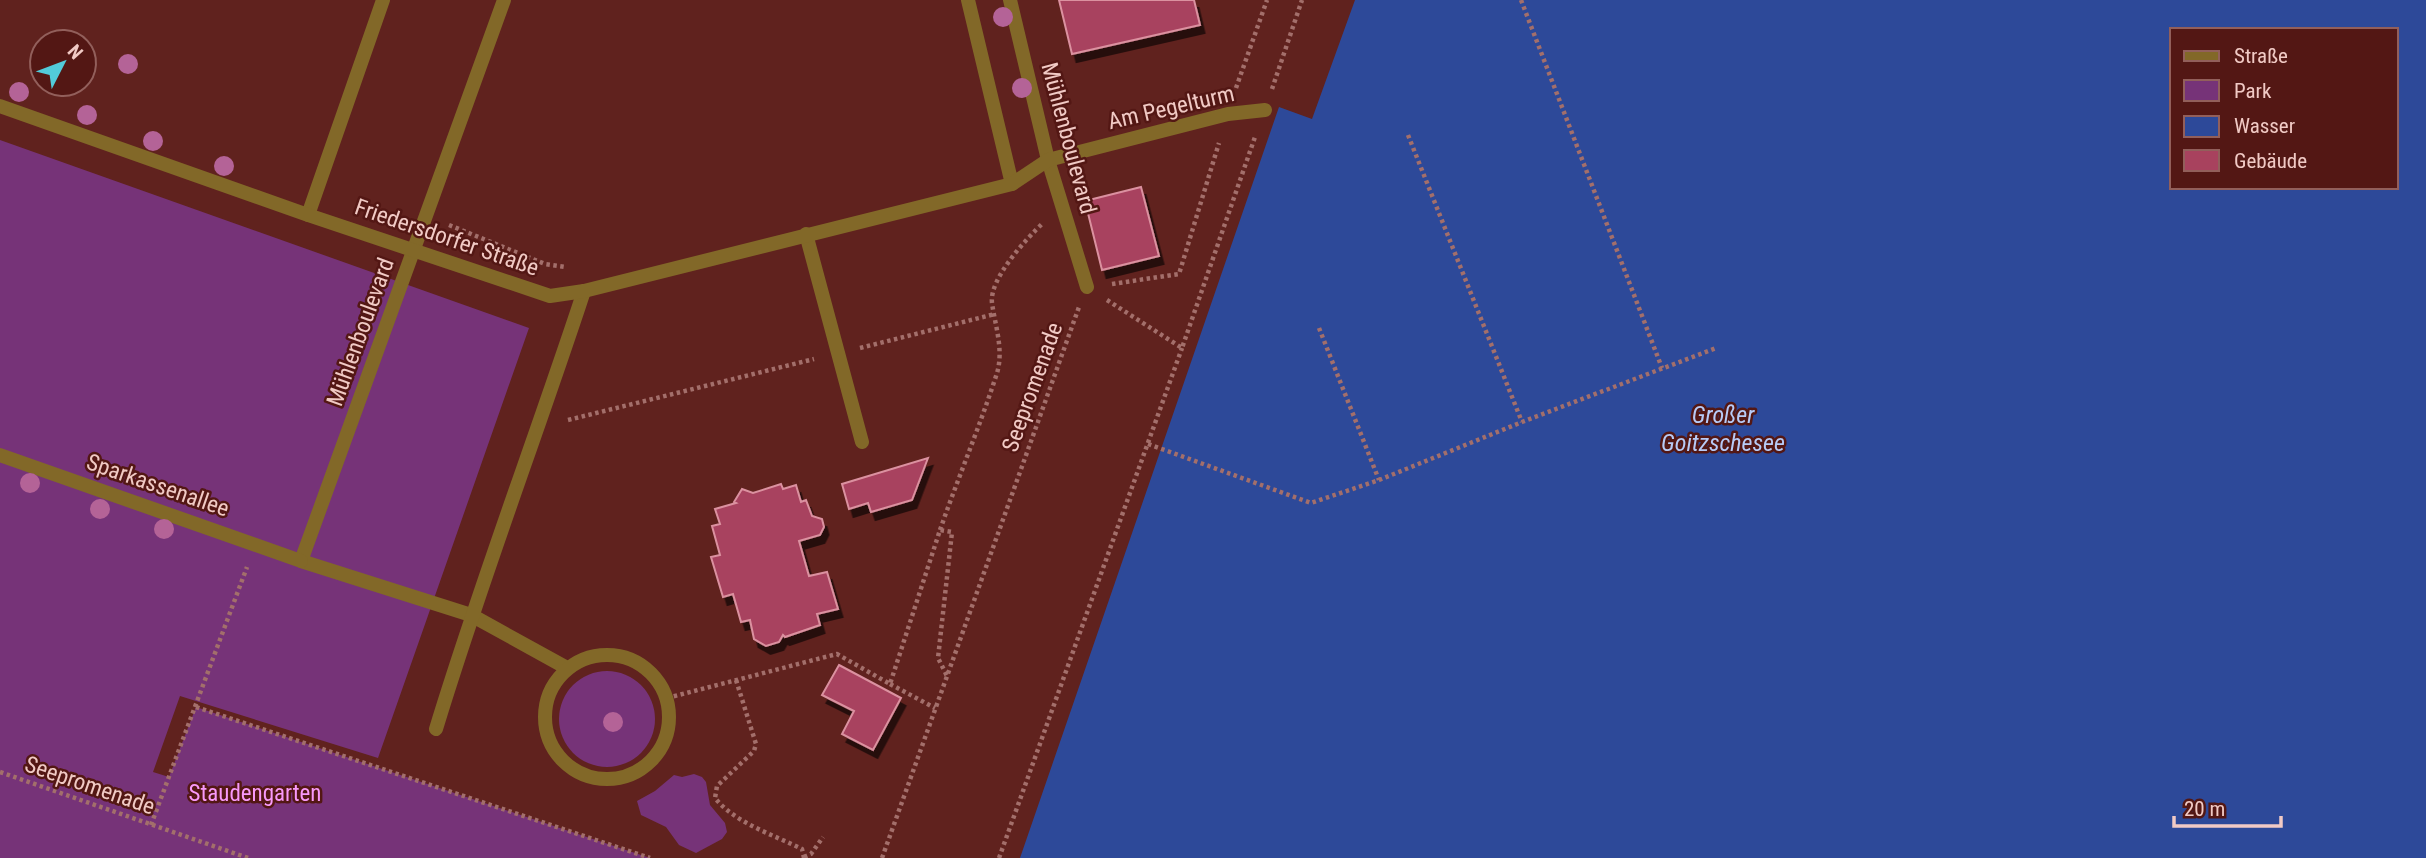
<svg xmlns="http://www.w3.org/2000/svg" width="2426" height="858" font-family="'Roboto Condensed',sans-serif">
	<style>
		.green { fill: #763378 }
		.water { fill: #2d4999; fill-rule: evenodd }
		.building { fill: #a8425e; stroke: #db91a0; stroke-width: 2; filter: url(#shadow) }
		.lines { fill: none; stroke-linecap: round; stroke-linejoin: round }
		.path { stroke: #a36f6b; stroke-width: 4.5; stroke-dasharray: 3.5 3.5; stroke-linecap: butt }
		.service { stroke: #826828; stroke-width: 14 }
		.minor { stroke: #826828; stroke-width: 14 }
		.tree { fill: #b46397 }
		.labels { text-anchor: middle; stroke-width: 5; stroke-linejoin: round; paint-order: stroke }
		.street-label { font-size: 23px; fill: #f1cac5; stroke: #531714 }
		.park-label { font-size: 23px; fill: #f899fa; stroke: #531714 }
		.water-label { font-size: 24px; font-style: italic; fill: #b7cbf7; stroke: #531714 }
	</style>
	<defs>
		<filter id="shadow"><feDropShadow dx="4.5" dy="8" stdDeviation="0" flood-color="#0009"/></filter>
	</defs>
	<rect width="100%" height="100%" fill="#60221e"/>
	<g class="green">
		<path d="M0 140 529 328 378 758 180 696 153 772 169 777 196 707 650 858H0Z"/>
		<circle cx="607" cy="719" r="48"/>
		<path d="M694 774 702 777 706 782 710 805 725 823 727 832 722 839 696 853 679 845 666 827 641 815 637 801 655 791 674 775 682 777Z"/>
	</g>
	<path class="water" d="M1355 0H2426V858H1020L1279 107 1312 119ZM2172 30H2396V187H2172Z"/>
	<g class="building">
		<path d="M1059 0H1194L1200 25 1072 54Z"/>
		<path d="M1141 187 1159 256 1102 270 1085 201Z"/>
		<path d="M928 458 912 500 871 512 868 503 849 509 842 484Z"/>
		<path d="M781 484 783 489 796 485 801 502 806 500 812 516 822 519 824 527 820 535 799 541 809 576 827 572 838 609 817 614 820 625 785 637 783 635 779 642 766 646 754 639 750 620 741 622 733 594 723 597 711 557 720 555 712 526 720 524 715 509 736 503 734 502 742 489 753 493Z"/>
		<path d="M839 665 901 698 873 750 842 734 854 711 822 695Z"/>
	</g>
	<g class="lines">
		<g class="path">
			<path d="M1521 0 1662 368"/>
			<path d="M1236 88 1267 0"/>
			<path d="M1272 89 1302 0"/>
			<path d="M1408 135 1522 422"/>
			<path d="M449 225 545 264 566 267"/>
			<path d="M1112 284 1179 274 1219 143"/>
			<path d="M1107 300 1182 348 1255 137"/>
			<path d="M1319 328 1379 480"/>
			<path d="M860 348 995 314"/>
			<path d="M568 420 814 359"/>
			<path d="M1148 444 1311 503 1379 480 1522 422 1716 348"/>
			<path d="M940 530C958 478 980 426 997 373 1004 350 995 325 992 303 989 279 1026 239 1043 223"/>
			<path d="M736 680 756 744 754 751 717 786 715 798C735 823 774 835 802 849L804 858"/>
			<path d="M890 684 935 708"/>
			<path d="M667 698 837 654 890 684 940 530 952 532 938 658 947 676"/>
			<path d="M196 707 650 858"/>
			<path d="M0 772 248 858"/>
			<path d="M151 825 247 567"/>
			<path d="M804 857 811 854 823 837"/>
			<path d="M882 858 1079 307"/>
			<path d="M999 858 1182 348"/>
		</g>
		<g class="service">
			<path d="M504 0 301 561 471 615 567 668"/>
			<path d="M1010 0 1048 160 1087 287"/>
			<path d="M308 215 383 0"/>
			<path d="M806 234 862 442"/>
			<circle cx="607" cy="717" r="62"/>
			<path d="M436 729C481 581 536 437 584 291"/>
		</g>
		<g class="minor">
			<path d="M968 0 1012 184"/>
			<path d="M0 106 308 215 550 296 584 291 1012 184 1048 160 1228 114 1265 110"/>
			<path d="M0 455 301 561"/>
		</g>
	</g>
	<g class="tree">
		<circle cx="1003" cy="17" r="10"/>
		<circle cx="128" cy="64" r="10"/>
		<circle cx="1022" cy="88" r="10"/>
		<circle cx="19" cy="92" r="10"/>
		<circle cx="87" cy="115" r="10"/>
		<circle cx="153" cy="141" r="10"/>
		<circle cx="224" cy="166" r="10"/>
		<circle cx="30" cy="483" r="10"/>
		<circle cx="100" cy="509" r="10"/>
		<circle cx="164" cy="529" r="10"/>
		<circle cx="613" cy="722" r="10"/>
	</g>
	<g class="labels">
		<g class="street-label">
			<text transform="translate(1171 107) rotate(-13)" y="8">Am Pegelturm</text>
			<text transform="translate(1069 138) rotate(75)" y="8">Mühlenboulevard</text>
			<text transform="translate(447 237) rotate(19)" y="8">Friedersdorfer Straße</text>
			<text transform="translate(360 332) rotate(-70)" y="8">Mühlenboulevard</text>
			<text transform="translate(1032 387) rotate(-70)" y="8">Seepromenade</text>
			<text transform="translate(158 485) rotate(19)" y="8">Sparkassenallee</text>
			<text transform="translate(90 785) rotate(19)" y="8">Seepromenade</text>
		</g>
		<g class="park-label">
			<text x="255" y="801">Staudengarten</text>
		</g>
		<g class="water-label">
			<text x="1723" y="423">Großer<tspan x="1723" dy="28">Goitzschesee</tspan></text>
		</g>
	</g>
	<rect x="2170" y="28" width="228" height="161" fill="#531714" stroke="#925f5b" stroke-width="2"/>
	<rect x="2184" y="51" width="35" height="10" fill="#826828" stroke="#925f5b" stroke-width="2"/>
	<text x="2234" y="63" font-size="21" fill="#f1cac5">Straße</text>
	<rect x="2184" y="80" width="35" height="21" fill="#763378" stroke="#925f5b" stroke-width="2"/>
	<text x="2234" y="98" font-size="21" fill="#f1cac5">Park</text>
	<rect x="2184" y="116" width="35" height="21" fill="#2d4999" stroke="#925f5b" stroke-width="2"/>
	<text x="2234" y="133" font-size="21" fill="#f1cac5">Wasser</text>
	<rect x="2184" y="150" width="35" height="21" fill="#a8425e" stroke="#925f5b" stroke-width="2"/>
	<text x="2234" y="168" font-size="21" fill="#f1cac5">Gebäude</text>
	<g transform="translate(63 63) rotate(48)"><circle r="33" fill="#531714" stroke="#925f5b" stroke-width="2"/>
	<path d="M0-5L12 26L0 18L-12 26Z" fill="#52cbda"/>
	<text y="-10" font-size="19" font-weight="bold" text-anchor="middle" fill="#f1cac5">N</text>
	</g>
	<path d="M2174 816v10h107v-10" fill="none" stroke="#f1cac5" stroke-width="3.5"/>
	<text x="2184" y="816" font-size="21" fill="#f1cac5" stroke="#531714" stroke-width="5" paint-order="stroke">20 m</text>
</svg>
